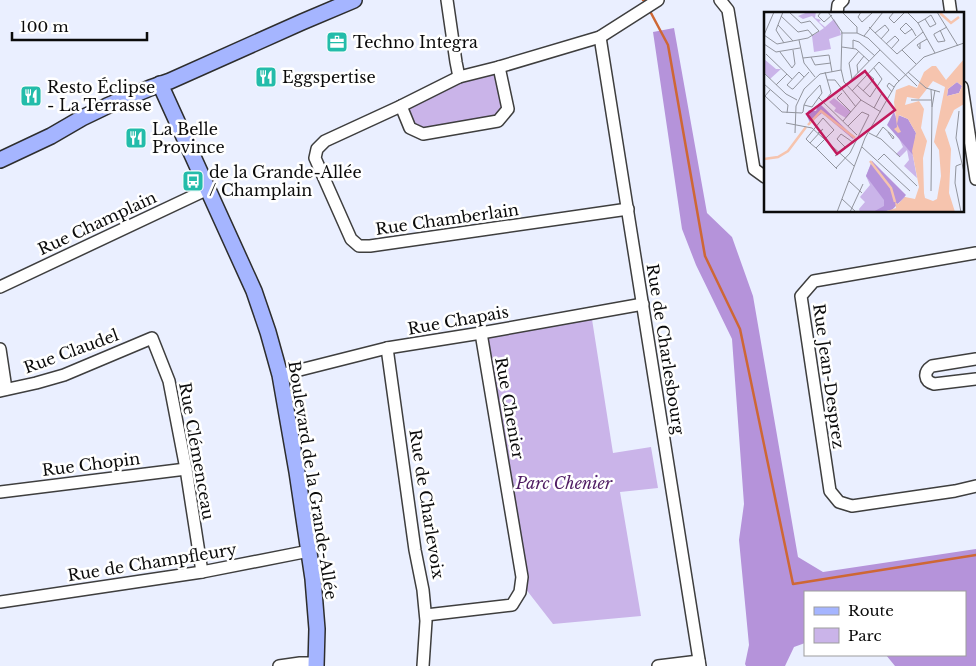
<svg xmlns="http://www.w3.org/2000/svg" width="976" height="666" font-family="'Libre Baskerville',serif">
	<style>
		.green { fill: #cab4e9 }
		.forest { fill: #b593da }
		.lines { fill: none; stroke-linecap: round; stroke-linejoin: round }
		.stream { stroke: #ce6735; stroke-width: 2.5 }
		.street-casing { stroke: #3e3e3e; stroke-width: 14 }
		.secondary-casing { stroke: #2d2d2d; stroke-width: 18 }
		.street { stroke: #fff; stroke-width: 11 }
		.secondary { stroke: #a5b5ff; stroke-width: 15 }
		.labels { text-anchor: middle; stroke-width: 5; stroke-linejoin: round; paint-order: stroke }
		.poi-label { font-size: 16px; fill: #0b0b0b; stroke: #fff; text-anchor: start }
		.street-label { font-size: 16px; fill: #0b0b0b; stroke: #fff }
		.park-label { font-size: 16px; font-style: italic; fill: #4f1c63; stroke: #fff }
		.inset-river { fill: none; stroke: #f6c4ae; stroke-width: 2.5 }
		.inset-road { fill: none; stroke: #91949d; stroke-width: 1 }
		.view { fill: #c2185b; fill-opacity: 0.15; stroke: #c2185b; stroke-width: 2.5 }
		.inset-edge { fill: none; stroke: #0b0b0b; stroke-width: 2.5 }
	</style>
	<rect width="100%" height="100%" fill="#eaefff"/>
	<g class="green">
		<path d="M499 67 508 109 498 121 423 134 410 128 401 106Z"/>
		<path d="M591 313 613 453 651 447 658 488 620 492 641 616 553 624 525 588 481 333Z"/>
	</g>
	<path class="forest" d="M674 28 707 213 732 237 753 296 798 557 823 572 976 549V666H895L886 655H965V592H805V643L794 647 785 666H746L745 664 749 645 739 540 744 504 732 339 696 265 682 229 653 32Z"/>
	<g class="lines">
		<g class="stream">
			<path d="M643 0H644"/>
			<path d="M651 13 668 45 705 256 740 329 793 584 976 555"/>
		</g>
		<g class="street-casing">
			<g id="street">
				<path d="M447 0 456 62 459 77"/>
				<path d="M720 0 728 10 754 169 765 177"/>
				<path d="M949 0 951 14"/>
				<path d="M837 14 838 5 843 0"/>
				<path d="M600 37 700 666"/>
				<path d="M962 87 976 179"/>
				<path d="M401 106 410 128 423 134 498 121 508 109 499 67"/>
				<path d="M628 209 370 246H359L351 239 315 158 317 149 325 141 401 106 459 77 499 67 600 37 658 0"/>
				<path d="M976 253 814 281 801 296 830 491 839 502 852 506 955 491 976 486"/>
				<path d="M0 287 208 189"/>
				<path d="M387 348 415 550 423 590 426 621 423 666"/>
				<path d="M0 349 6 389"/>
				<path d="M976 359 932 366C923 372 924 381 934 384L976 379"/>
				<path d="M280 375 387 348 481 333 643 304"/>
				<path d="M0 391 36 383 64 375 152 338 169 381 186 469 202 572"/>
				<path d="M0 492 186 469"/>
				<path d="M0 602 202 572 309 551"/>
				<path d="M426 615 512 605 520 592 522 577 481 333"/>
				<path d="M279 666 300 663H316"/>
				<path d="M658 666 699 661"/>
			</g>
		</g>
		<g class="secondary-casing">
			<g id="secondary">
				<path d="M160 84 254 291 268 332 280 375 297 472 313 579 317 629 316 666"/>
				<path d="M0 160 51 136 82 118 107 106 150 88 170 81 302 22 354 0"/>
			</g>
		</g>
		<use href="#street" class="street"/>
		<use href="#secondary" class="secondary"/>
	</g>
	<defs>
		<g id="office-square" transform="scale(1.125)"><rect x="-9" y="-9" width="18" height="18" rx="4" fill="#23bcaa" stroke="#fff"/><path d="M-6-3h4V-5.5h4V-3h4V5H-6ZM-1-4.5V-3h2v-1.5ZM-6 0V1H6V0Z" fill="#fff"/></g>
		<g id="restaurant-square" transform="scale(1.125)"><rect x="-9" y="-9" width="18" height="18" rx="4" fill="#23bcaa" stroke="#fff"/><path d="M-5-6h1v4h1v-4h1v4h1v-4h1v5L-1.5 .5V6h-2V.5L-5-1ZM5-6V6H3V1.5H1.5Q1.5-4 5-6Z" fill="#fff"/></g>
		<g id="bus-square" transform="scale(1.125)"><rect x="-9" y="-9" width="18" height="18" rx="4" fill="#23bcaa" stroke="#fff"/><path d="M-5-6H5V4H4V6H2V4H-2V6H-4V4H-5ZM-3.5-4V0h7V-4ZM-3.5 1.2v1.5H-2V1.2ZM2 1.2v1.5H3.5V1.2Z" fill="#fff"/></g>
	</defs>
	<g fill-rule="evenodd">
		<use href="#office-square" x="337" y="42"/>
		<use href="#restaurant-square" x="266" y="77"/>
		<use href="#restaurant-square" x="31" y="96"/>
		<use href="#restaurant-square" x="136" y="138"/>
		<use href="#bus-square" x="193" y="181"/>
	</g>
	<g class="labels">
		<g class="poi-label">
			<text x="353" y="48">Techno Integra</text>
			<text x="282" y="83">Eggspertise</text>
			<text x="47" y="93">Resto Éclipse<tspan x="47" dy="18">- La Terrasse</tspan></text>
			<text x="152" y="135">La Belle<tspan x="152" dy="18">Province</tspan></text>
			<text x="209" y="178">de la Grande-Allée<tspan x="209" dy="18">/ Champlain</tspan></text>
		</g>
		<g class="street-label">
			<text transform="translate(447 219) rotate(-8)" y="6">Rue Chamberlain</text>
			<text transform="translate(97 223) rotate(-25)" y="6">Rue Champlain</text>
			<text transform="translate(458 320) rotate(-10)" y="6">Rue Chapais</text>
			<text transform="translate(666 349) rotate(81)" y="6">Rue de Charlesbourg</text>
			<text transform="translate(71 351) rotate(-20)" y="6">Rue Claudel</text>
			<text transform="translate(829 376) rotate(82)" y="6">Rue Jean-Desprez</text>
			<text transform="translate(510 408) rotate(80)" y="6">Rue Chenier</text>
			<text transform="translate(197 451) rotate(80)" y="6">Rue Clémenceau</text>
			<text transform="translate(91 464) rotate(-7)" y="6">Rue Chopin</text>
			<text transform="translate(313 480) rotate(81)" y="6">Boulevard de la Grande-Allée</text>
			<text transform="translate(427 504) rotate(81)" y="6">Rue de Charlevoix</text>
			<text transform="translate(152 562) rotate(-9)" y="6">Rue de Champfleury</text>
		</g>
		<g class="park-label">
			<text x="564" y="489">Parc Chenier</text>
		</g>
	</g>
	<g transform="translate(764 12)">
		<rect width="200" height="200" fill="#eaefff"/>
		<path d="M44 0H52L51 6 57 8 55 10 61 15 70 7 75 15 77 23 65 27 67 37 50 40 48 24 60 16 48 4 39 7 34 4ZM0 47 12 57H17L6 67 0 60ZM70 86 87 100 82 106 70 99 72 96 65 90ZM130 100 148 139 153 166 140 154 145 148 143 138 136 145 132 142 139 135 126 107ZM108 149 142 186 121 200H96L95 197 101 190 96 185 106 173 102 164Z" fill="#cab4e9"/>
		<path d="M193 70 198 74 195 81 183 84 184 77ZM55 91 90 125 89 127 58 101 46 111 42 102 45 98 52 99ZM130 100 133 110 134 103 144 107 152 121 149 143 123 113ZM108 149 142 183 128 198 109 200 120 194V188L102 164Z" fill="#b593da"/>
		<path d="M200 47V92L190 98 181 118 187 137 185 181 191 200H120L132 196 131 190 134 192 141 185 151 187 155 175 148 139 152 121 144 107 135 103 133 112 137 120 134 121 130 117 133 115 130 90 132 78 145 73 153 76 160 60 168 54H172L182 68ZM169 69 181 75 170 130 175 138 177 164 173 187 169 189 161 186 160 181 159 146 163 129 157 116 160 97 155 89 141 93 143 85 155 87ZM193 70 198 74 195 81 183 84 184 77Z" fill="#f6c4ae" fill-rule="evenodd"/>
		<path class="inset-river" d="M176 1 187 11 195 5M44 113 57 99 91 126M0 147 14 145 24 139 42 115M106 149 127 176 131 190"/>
		<path class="inset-road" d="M10 0 0 23 13 32 44 26 55 19 46 9 37 11 25 0M19 0 12 18 20 31M57 0 54 4 60 10 68 3M64 0 78 20 77 57 80 70 97 88 117 100M78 0 93 15V21M97 0 94 5 98 10 108 1M130 0 125 6 130 11 141 0M143 0 154 11 171 41M173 0 194 34M17 4 34 20 44 18 49 24M154 11 161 7 167 3 172 12 166 15 161 7M14 13 29 29M105 15 133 42 159 20M148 17 141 22 136 17 142 11 148 17 152 24M176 18 181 29 174 30 170 23V22L183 15M77 21H93L104 26 153 74M111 21 121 13 125 18 117 27M100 24 119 0M35 28 40 51 51 65M156 31V37L153 33 156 31 163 27M0 32 12 40 36 36M122 32 131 24 135 28 127 37M78 35 92 37 105 49M89 36V28L95 30 111 44M138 38 152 52M16 40 28 56 31 52 29 38M2 42 28 67M47 45 51 53 67 51M39 46 65 43 68 60M144 60 162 76 176 80M0 61 22 82 33 88M94 61 93 53 100 44M40 65 35 60 23 73 28 77H29L45 60M88 67 85 51 95 39M63 68H71L92 95M0 72 24 93 23 101M12 73 23 62M82 73 116 38M93 73 106 85 118 67 110 56M6 78 1 84 18 100 38 101 39 100 40 93 43 87 56 73 58 81 48 95 40 93M167 78 168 95 171 78M88 79 115 50 135 69M99 79 110 67 104 62M128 80 123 74 125 71 130 75M78 81 73 86 87 100M54 85 93 123M147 88H167M60 90 67 81 61 60M110 96 118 81 113 75M195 99 192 126 200 160M79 109 97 88M22 111 48 116 90 154M31 121 32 94 40 77 56 62 77 58M105 121 117 127 136 145M112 125 119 115 130 125 129 127 124 120M46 131 59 117 54 121M98 135 146 179M52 136 70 118 59 106 42 127 46 131 52 136 73 157M75 141 71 144 81 135 73 127 77 122 90 131M114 148 120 142 153 174M72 156 86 141 105 103 98 100 84 114M85 169 98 181M167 179 168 95M78 187 92 200M73 200 101 126 132 72 160 45 200 31M86 200 99 172M197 200 191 171 192 154 197 152"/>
		<path class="view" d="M101 59 131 98 73 142 43 102Z"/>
		<rect width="200" height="200" class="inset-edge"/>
	</g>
	<rect x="804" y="591" width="162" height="65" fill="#ffffff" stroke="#9d9d9d"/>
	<rect x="814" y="607" width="25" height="8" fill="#a5b5ff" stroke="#9d9d9d"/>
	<text x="848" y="616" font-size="15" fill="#0b0b0b">Route</text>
	<rect x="814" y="628" width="25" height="15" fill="#cab4e9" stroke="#9d9d9d"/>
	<text x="848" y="641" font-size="15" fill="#0b0b0b">Parc</text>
	<path d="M12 32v8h135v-8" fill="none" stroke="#0b0b0b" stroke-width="2.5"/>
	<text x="20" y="32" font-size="15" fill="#0b0b0b" stroke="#ffffff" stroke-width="4" paint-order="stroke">100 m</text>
</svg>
